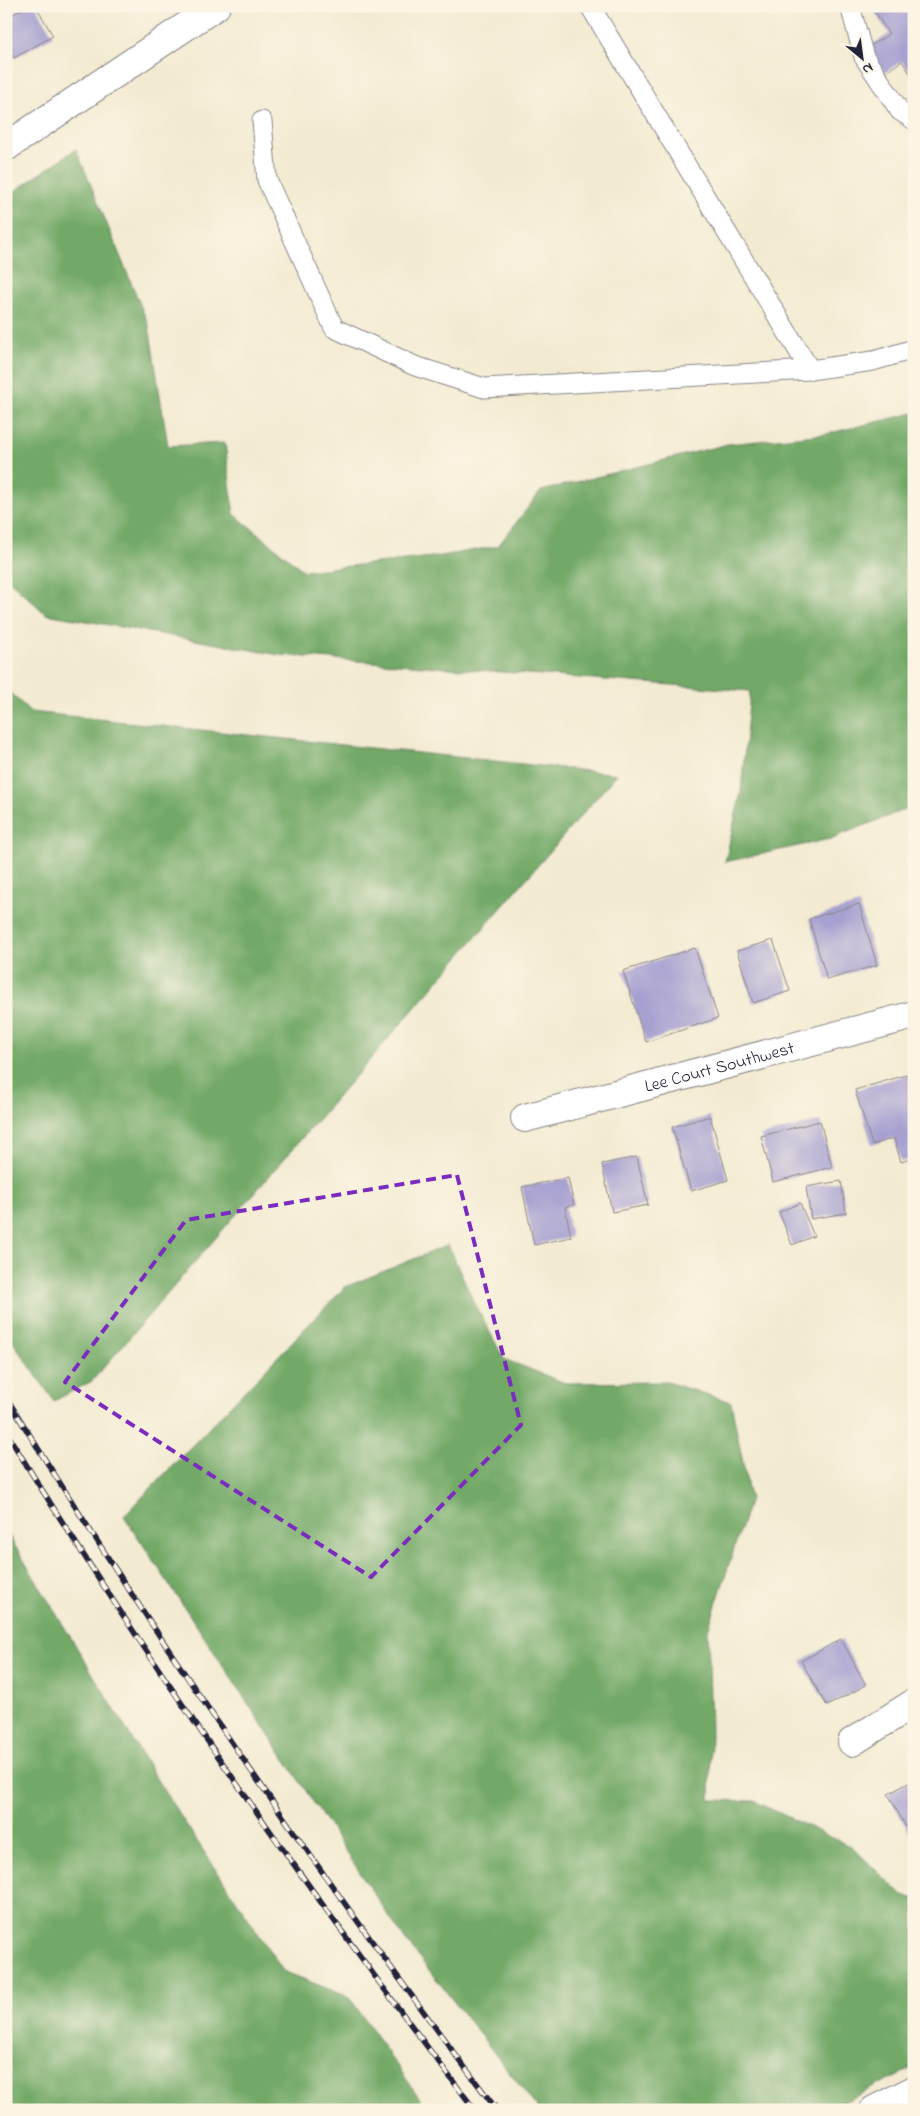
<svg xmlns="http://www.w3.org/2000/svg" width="920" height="2116" font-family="'Indie Flower',sans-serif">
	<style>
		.forest { fill: #72a966; stroke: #4a6650 }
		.building { fill: #a7a1d1 }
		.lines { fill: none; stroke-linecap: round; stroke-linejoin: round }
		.lane-casing { stroke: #8a8686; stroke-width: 21 }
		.street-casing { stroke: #8a8686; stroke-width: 30 }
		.lane { stroke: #fff; stroke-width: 19 }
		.street { stroke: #fff; stroke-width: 28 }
		.rail-casing { stroke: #22223b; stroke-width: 5.5 }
		.rail { stroke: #fcf5e5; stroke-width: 4; stroke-dasharray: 11; stroke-linecap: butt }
		.marked { fill: none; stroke: #7b2cbf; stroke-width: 4; stroke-dasharray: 10 6; stroke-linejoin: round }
		.labels { text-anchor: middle; stroke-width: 4.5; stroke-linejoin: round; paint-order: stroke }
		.street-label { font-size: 18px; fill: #22223b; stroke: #fcf5e5 }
	</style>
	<rect width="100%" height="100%" fill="#fcf5e5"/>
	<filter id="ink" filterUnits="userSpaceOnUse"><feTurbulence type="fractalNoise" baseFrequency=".02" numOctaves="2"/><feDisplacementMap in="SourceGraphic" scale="10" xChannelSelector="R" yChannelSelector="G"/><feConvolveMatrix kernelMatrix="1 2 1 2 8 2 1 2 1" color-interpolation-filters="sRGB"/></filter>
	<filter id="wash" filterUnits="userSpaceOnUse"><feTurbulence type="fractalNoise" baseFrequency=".0096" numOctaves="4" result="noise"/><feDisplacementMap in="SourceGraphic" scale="20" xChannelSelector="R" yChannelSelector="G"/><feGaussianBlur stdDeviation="1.12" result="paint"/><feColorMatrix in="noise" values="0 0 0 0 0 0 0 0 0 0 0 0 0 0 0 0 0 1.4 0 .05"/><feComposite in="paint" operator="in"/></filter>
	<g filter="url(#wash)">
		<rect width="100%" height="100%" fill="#f3ebd1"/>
		<g class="forest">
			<path d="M76 149 149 326 168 446 225 443 234 514 304 571 441 556 498 546 541 491 728 444 826 434 914 413V806L830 839 725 862 741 792 750 691 280 655 46 614 6 578V197Z"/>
			<path d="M6 689 31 712 617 774 92 1381 54 1401 6 1332Z"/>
			<path d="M448 1245 473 1300 504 1359 565 1383 667 1382 731 1402 750 1499 708 1630 711 1730 710 1800 754 1801 852 1847 903 1896 914 1898V2067L828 2110H539L400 1933 124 1516 345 1287Z"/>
			<path d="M6 1531 162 1788 283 1971 349 1997 428 2110H6Z"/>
		</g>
		<g id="blocks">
			<g class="building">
				<path d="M27 6H36L53 36 14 58 6 45V18Z"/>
				<path d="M871 6H914V79L902 61 884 73 868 47 889 34Z"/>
				<path d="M859 904 877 965 827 980 809 919Z"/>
				<path d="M773 940 790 991 753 1003 737 951Z"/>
				<path d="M695 948 718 1018 646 1042 623 971Z"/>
				<path d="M909 1074 914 1091V1158L901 1162 894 1138 872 1145 855 1090Z"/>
				<path d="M710 1116 728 1180 691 1191 672 1127Z"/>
				<path d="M820 1121 832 1167 773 1182 761 1136Z"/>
				<path d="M637 1157 648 1205 612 1212 602 1164Z"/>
				<path d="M568 1178 574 1205 565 1207 571 1237 534 1245 522 1187Z"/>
				<path d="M841 1181 846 1213 811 1219 806 1187Z"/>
				<path d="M800 1203 814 1236 792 1245 779 1212Z"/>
				<path d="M841 1639 866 1685 827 1706 801 1661Z"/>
				<path d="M914 1780V1842L888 1794Z"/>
			</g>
		</g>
	</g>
	<g filter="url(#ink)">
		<use href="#blocks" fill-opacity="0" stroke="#8a8686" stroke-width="1"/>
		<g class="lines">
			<g class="lane-casing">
				<g id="lane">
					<path d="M590 6 810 370"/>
					<path d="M850 6 864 57 900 111 914 120"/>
					<path d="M262 121 267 180 334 328 415 366 484 388 810 370 873 361 914 349"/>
				</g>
			</g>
			<g class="street-casing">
				<g id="street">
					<path d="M6 147 216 6"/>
					<path id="s1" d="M525 1118 914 1015"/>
					<path d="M852 1742 914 1703"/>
					<path d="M874 2110 914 2090"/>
				</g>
			</g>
			<use href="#lane" class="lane"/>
			<use href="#street" class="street"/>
			<g class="rail-casing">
				<g id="rail">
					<path d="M6 1397C158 1643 323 1880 497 2110"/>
					<path d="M6 1432C150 1666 308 1891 475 2110"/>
				</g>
			</g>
			<use href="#rail" class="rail"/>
		</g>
	</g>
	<path class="marked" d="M457 1175 521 1425 371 1577 65 1382 186 1220Z"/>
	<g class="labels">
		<g class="street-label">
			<text dy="6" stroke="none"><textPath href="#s1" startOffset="201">Lee Court Southwest</textPath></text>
		</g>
	</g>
	<rect width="920" height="2116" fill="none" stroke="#fcf5e5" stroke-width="25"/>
	<g transform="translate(862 58) rotate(151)" stroke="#fcf5e5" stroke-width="4" paint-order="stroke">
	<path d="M0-4L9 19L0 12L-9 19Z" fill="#22223b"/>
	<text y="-8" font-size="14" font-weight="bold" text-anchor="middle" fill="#22223b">N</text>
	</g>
</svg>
